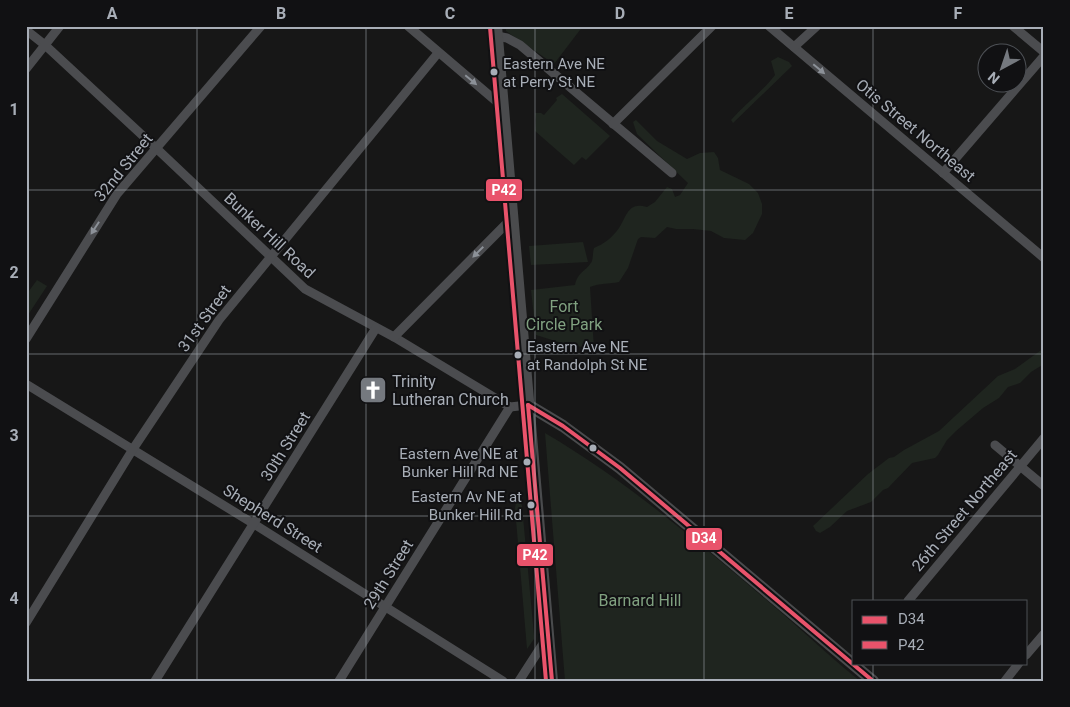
<svg xmlns="http://www.w3.org/2000/svg" width="1070" height="707" font-family="Roboto,sans-serif">
	<style>
		.green { fill: #1f251f }
		.lines { fill: none; stroke-linecap: round; stroke-linejoin: round }
		.street { stroke: #4b4c4f; stroke-width: 9 }
		.secondary { stroke: #4a4b4d; stroke-width: 12 }
		.bus-1-casing { stroke: #111113; stroke-width: 8 }
		.bus-2-casing { stroke: #111113; stroke-width: 8 }
		.bus-1 { stroke: #e9536b; stroke-width: 4 }
		.bus-2 { stroke: #e9536b; stroke-width: 4 }
		.oneway { fill: #8c9198 }
		.grid { fill: none; stroke: #a8aeb7; stroke-width: 1; stroke-opacity: 0.55 }
		.bus-dot { fill: #a8aeb7; stroke: #111113; stroke-width: 2 }
		.labels { text-anchor: middle; stroke-width: 4; stroke-linejoin: round; paint-order: stroke }
		.bus-label { font-size: 15px; fill: #a8aeb7; stroke: #111113; text-anchor: start }
		.street-label { font-size: 16px; fill: #a8aeb7; stroke: #111113 }
		.park-label { font-size: 16px; fill: #80a180; stroke: #111113 }
		.poi-label { font-size: 16px; fill: #a8aeb7; stroke: #111113; text-anchor: start }
		.line-badge { stroke: #111113; stroke-width: 2 }
		.badge-label { font-size: 14px; text-anchor: middle; font-weight: bold; fill: #fff }
		.neatline { fill: none; stroke: #a8aeb7; stroke-width: 2 }
		.grid-label { font-size: 16px; text-anchor: middle; font-weight: bold; fill: #a8aeb7 }
	</style>
	<rect width="100%" height="100%" fill="#171717"/>
	<g class="green">
		<path d="M506 26H583L554 64 506 31Z"/>
		<path d="M778 57 789 62 792 66 733 123 731 120C745 104 761 93 775 75L771 61Z"/>
		<path d="M562 94 610 136 586 160 582 157 574 165 535 131 536 120 535 113H541L544 115 557 100 556 98Z"/>
		<path d="M636 120 657 141 687 159 700 153 714 152 718 158 720 170 749 184 758 193 762 204V214L753 233 745 240 724 238 711 231 693 229H676L667 227 655 238 641 237 638 239 628 268 619 282C609 284 600 283 590 287L594 349 565 344 536 335 531 290 575 285C578 271 587 271 592 261 593 257 593 251 594 248 604 244 613 237 619 228 627 216 628 201 647 207L655 202 667 187 672 189 675 197 680 195 688 183 637 134 633 122Z"/>
		<path d="M583 242 588 262 531 265 529 246Z"/>
		<path d="M37 280 47 286 28 315 26 314V295Z"/>
		<path d="M1044 348V364L1031 372 1020 383 1008 387 999 398 983 408 956 431 947 440 938 455 935 458 912 463 888 488 883 490 871 502 847 511 830 527 820 533 816 531 813 526 868 474 889 458 894 457 904 450 939 431 998 376 1015 369Z"/>
		<path d="M545 433C635 486 712 554 791 621 814 641 836 662 860 681H565Z"/>
		<path d="M517 497H519L522 506 534 635V639L527 649 515 508Z"/>
	</g>
	<g class="lines">
		<g class="street">
			<path d="M408 26 503 107"/>
			<path d="M769 26 1044 258"/>
			<path d="M1013 26 1044 52"/>
			<path d="M26 30 45 45 156 148 305 289 394 337 510 407 528 405"/>
			<path d="M497 36 507 38 520 45 672 173"/>
			<path d="M794 47 817 26"/>
			<path d="M26 69 60 26"/>
			<path d="M613 124 712 26"/>
			<path d="M943 173 1044 56"/>
			<path d="M394 337 512 218"/>
			<path d="M26 339 117 194 261 26"/>
			<path d="M26 384 254 524 503 681"/>
			<path d="M995 445 1044 486"/>
			<path d="M908 601 1044 438"/>
			<path d="M26 623 133 449 219 320 438 53"/>
			<path d="M1026 655 1044 634"/>
			<path d="M155 681 376 328"/>
			<path d="M339 681 510 407"/>
			<path d="M519 681 548 636"/>
			<path d="M1005 681 1019 663"/>
		</g>
		<g class="secondary">
			<path d="M496 26 552 681"/>
			<path d="M528 405 563 426 620 468 873 681"/>
		</g>
		<g class="bus-1-casing">
			<g id="bus-1">
				<path d="M528 405 563 426 620 468 873 681"/>
				<path d="M528 405 552 681"/>
			</g>
		</g>
		<g class="bus-2-casing">
			<path id="bus-2" d="M490 27 546 681"/>
		</g>
		<use href="#bus-1" class="bus-1"/>
		<use href="#bus-2" class="bus-2"/>
	</g>
	<defs><path id="oneway-solid" d="M-6-.8H1V-3.2L6.5 0L1 3.2V.8H-6Z" transform="scale(1.25)"/></defs>
	<g class="oneway">
		<use href="#oneway-solid" transform="translate(819 69) rotate(40)"/>
		<use href="#oneway-solid" transform="translate(471 80) rotate(40)"/>
		<use href="#oneway-solid" transform="translate(95 228) rotate(123)"/>
		<use href="#oneway-solid" transform="translate(478 252) rotate(135)"/>
	</g>
	<path class="grid" d="M197 26V681M366 26V681M535 26V681M704 26V681M873 26V601M26 190H1044M26 354H1044M26 516H1044M873 663V681"/>
	<defs>
		<g id="church-square" transform="scale(1.4375)"><rect x="-9" y="-9" width="18" height="18" rx="4" fill="#75797f" stroke="#111113"/><path d="M-1.2-6h2.4v3.5h3.3v2.4h-3.3V6h-2.4V-.1h-3.3v-2.4h3.3Z" fill="#fff"/></g>
	</defs>
	<g fill-rule="evenodd">
		<use href="#church-square" x="373" y="390"/>
	</g>
	<g class="bus-dot">
		<circle cx="494" cy="72" r="4.5"/>
		<circle cx="518" cy="355" r="4.5"/>
		<circle cx="593" cy="448" r="4.5"/>
		<circle cx="527" cy="462" r="4.5"/>
		<circle cx="531" cy="505" r="4.5"/>
	</g>
	<g class="labels">
		<g class="bus-label">
			<text x="503" y="69">Eastern Ave NE<tspan x="503" dy="18">at Perry St NE</tspan></text>
			<text x="527" y="352">Eastern Ave NE<tspan x="527" dy="18">at Randolph St NE</tspan></text>
			<text x="518" y="459" text-anchor="end">Eastern Ave NE at<tspan x="518" dy="18">Bunker Hill Rd NE</tspan></text>
			<text x="522" y="502" text-anchor="end">Eastern Av NE at<tspan x="522" dy="18">Bunker Hill Rd</tspan></text>
		</g>
		<g class="street-label">
			<text transform="translate(916 130) rotate(40)" y="6">Otis Street Northeast</text>
			<text transform="translate(123 167) rotate(-51)" y="6">32nd Street</text>
			<text transform="translate(270 235) rotate(43)" y="6">Bunker Hill Road</text>
			<text transform="translate(204 318) rotate(-54)" y="6">31st Street</text>
			<text transform="translate(285 446) rotate(-58)" y="6">30th Street</text>
			<text transform="translate(964 510) rotate(-50)" y="6">26th Street Northeast</text>
			<text transform="translate(273 518) rotate(32)" y="6">Shepherd Street</text>
			<text transform="translate(388 574) rotate(-58)" y="6">29th Street</text>
		</g>
		<g class="park-label">
			<text x="564" y="312">Fort<tspan x="564" dy="18">Circle Park</tspan></text>
			<text x="640" y="606">Barnard Hill</text>
		</g>
		<g class="poi-label">
			<text x="392" y="387">Trinity<tspan x="392" dy="18">Lutheran Church</tspan></text>
		</g>
	</g>
	<g class="line-badge">
		<rect x="485" y="178" width="38" height="24" rx="5" fill="#e9536b"/>
		<rect x="685" y="527" width="38" height="24" rx="5" fill="#e9536b"/>
		<rect x="516" y="543" width="38" height="24" rx="5" fill="#e9536b"/>
	</g>
	<g class="badge-label">
		<text x="504" y="195">P42</text>
		<text x="704" y="543">D34</text>
		<text x="535" y="560">P42</text>
	</g>
	<rect width="1070" height="707" fill="none" stroke="#111113" stroke-width="55"/>
	<rect x="852" y="600" width="175" height="65" fill="#111113" stroke="#4d5055"/>
	<rect x="862" y="616" width="25" height="8" fill="#e9536b" stroke="#4d5055"/>
	<text x="898" y="624" font-size="15" fill="#a8aeb7">D34</text>
	<rect x="862" y="641" width="25" height="8" fill="#e9536b" stroke="#4d5055"/>
	<text x="898" y="650" font-size="15" fill="#a8aeb7">P42</text>
	<g transform="translate(1002 68) rotate(220)"><circle r="24" fill="#111113" stroke="#4d5055"/>
	<path d="M0-4L9 19L0 12L-9 19Z" fill="#75797f"/>
	<text y="-8" font-size="14" font-weight="bold" text-anchor="middle" fill="#a8aeb7">N</text>
	</g>
	<rect x="28" y="28" width="1014" height="652" class="neatline"/>
	<g class="grid-label">
		<text x="112" y="19">A</text>
		<text x="281" y="19">B</text>
		<text x="450" y="19">C</text>
		<text x="620" y="19">D</text>
		<text x="789" y="19">E</text>
		<text x="958" y="19">F</text>
		<text x="14" y="115">1</text>
		<text x="14" y="278">2</text>
		<text x="14" y="441">3</text>
		<text x="14" y="604">4</text>
	</g>
</svg>
